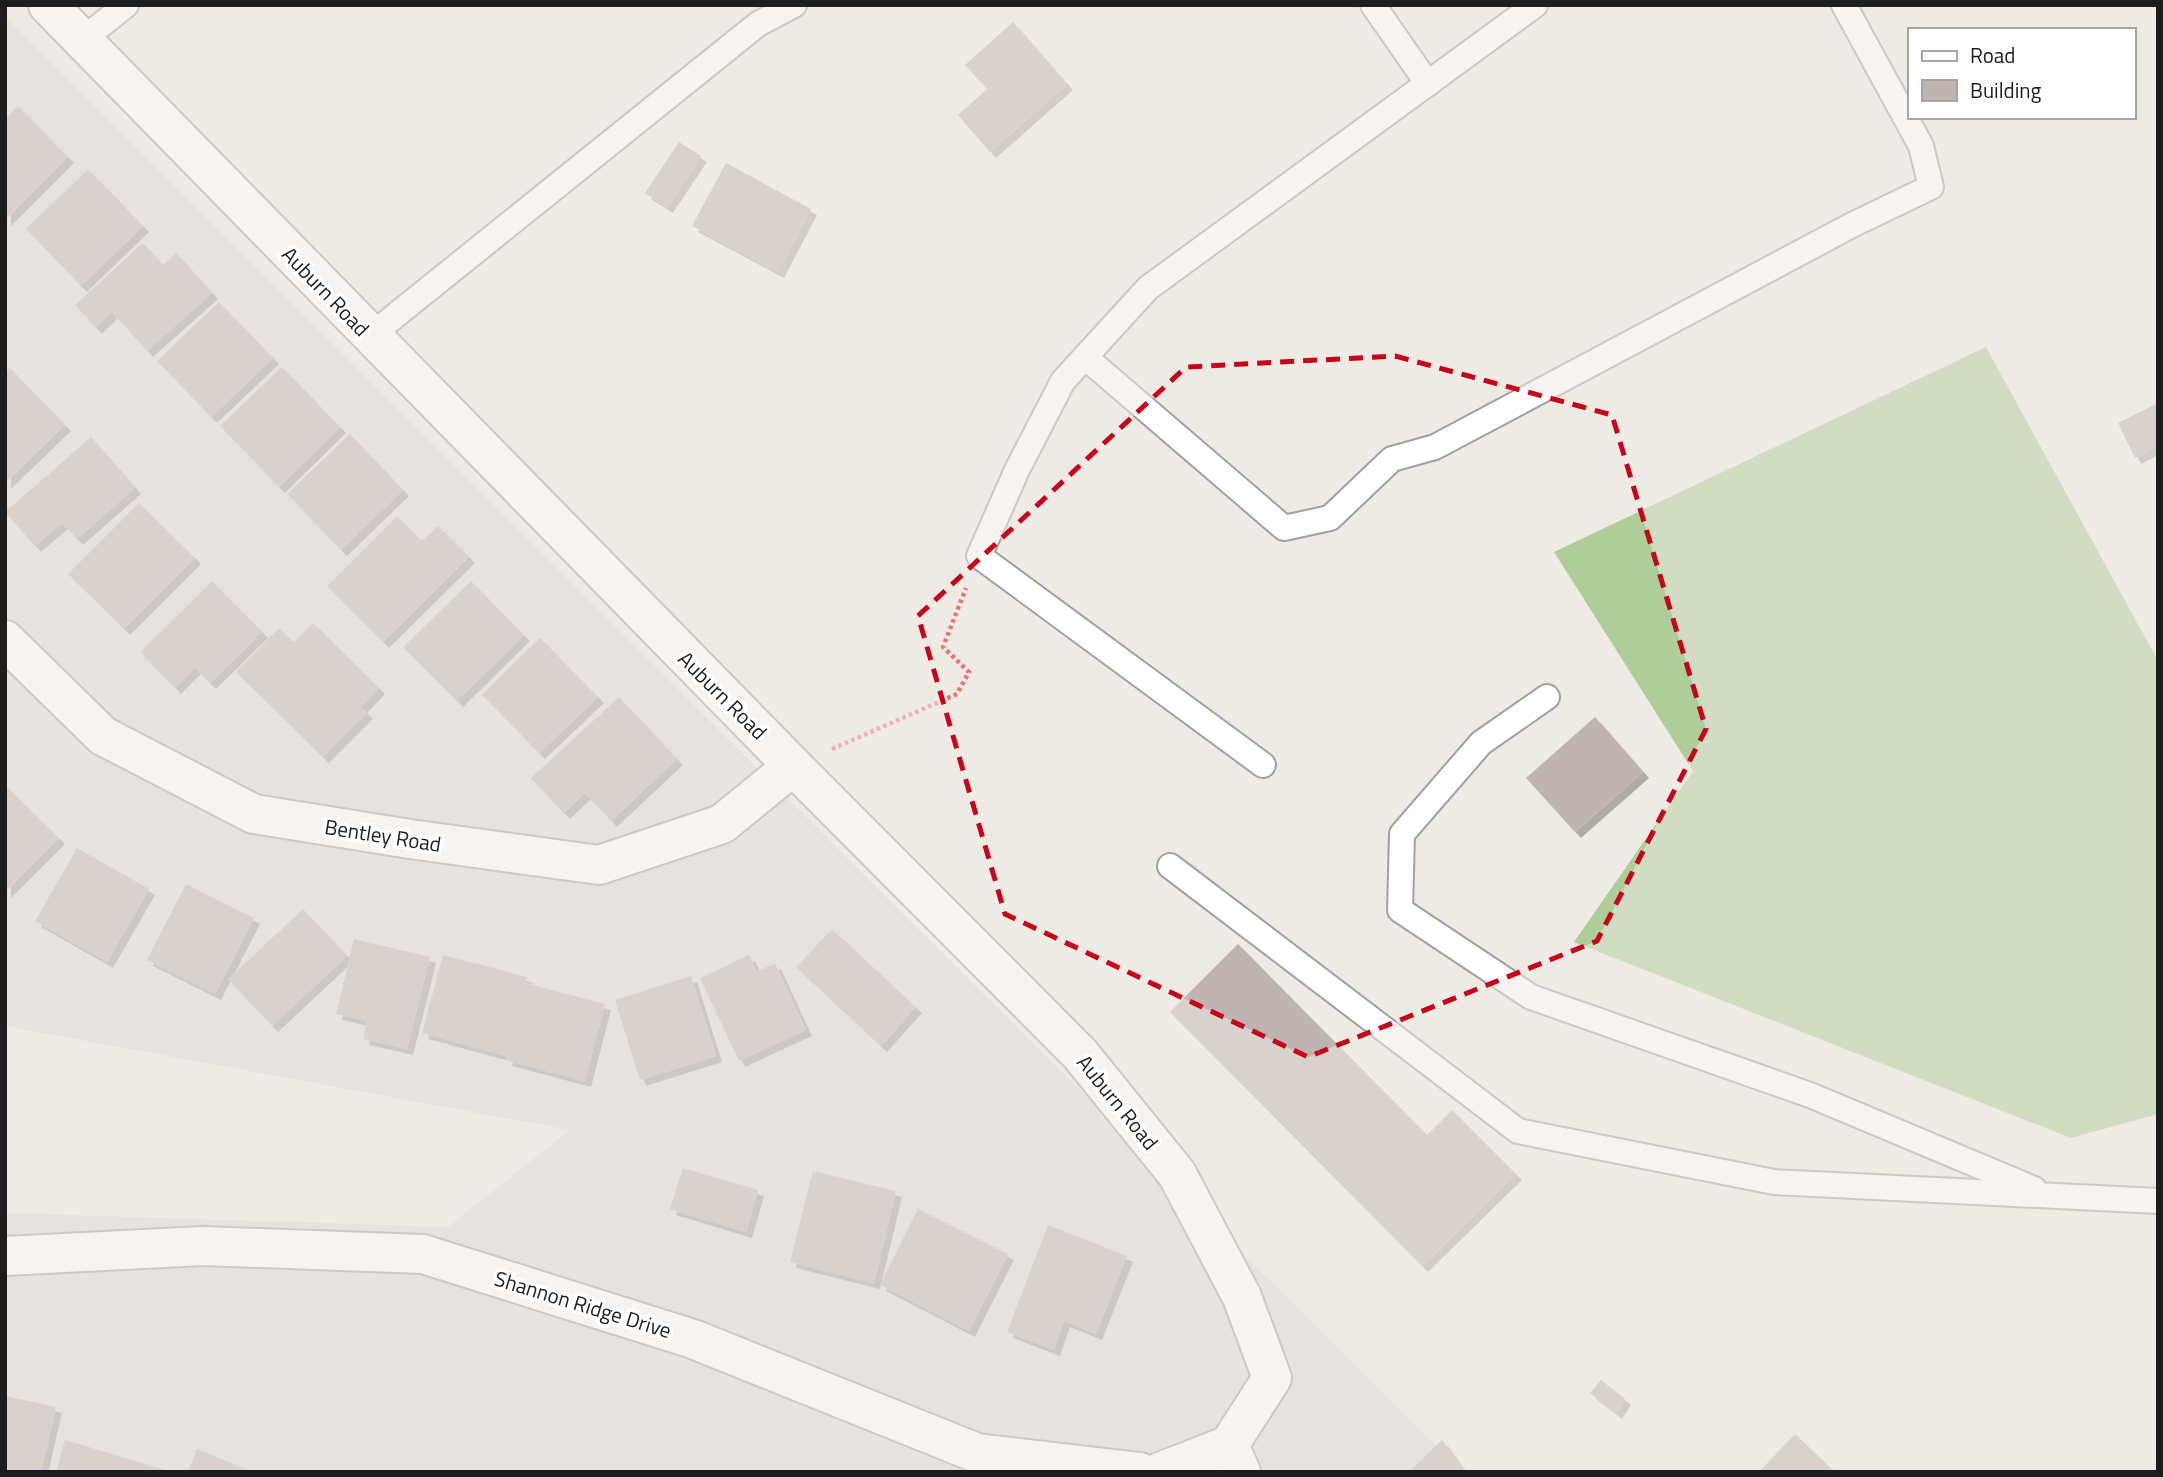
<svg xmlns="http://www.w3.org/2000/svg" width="2163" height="1477" viewBox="0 0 2163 1477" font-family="'Titillium Web',sans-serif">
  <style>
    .residential { fill: #dbdadb }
    .forest { fill: #aecd99 }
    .building { fill: #bfb5b0; filter: url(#shadow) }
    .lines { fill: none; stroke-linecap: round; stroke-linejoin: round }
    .service-casing { stroke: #a1a1a1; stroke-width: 28 }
    .minor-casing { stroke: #a1a1a1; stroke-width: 42 }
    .tertiary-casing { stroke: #a1a1a1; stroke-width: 42 }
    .path { stroke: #f66d6e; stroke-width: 4.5; stroke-dasharray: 3.5 3.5; stroke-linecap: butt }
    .service { stroke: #fff; stroke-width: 24 }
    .minor { stroke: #fff; stroke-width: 38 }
    .tertiary { stroke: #fff; stroke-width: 38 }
    .marked { fill: none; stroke: #c6051a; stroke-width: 5; stroke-dasharray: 14 9; stroke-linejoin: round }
    .labels { text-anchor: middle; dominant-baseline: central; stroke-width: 7; stroke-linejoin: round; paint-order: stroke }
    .street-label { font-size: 21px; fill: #1d1d1d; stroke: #fff }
  </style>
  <defs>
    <filter id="shadow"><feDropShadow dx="6" dy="6" stdDeviation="0" flood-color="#0004"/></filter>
  </defs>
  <rect width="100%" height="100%" fill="#eeeae4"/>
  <path class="residential" d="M5 17 1462 1472H5V1213L448 1227 570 1130 5 1026Z"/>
  <path class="forest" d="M1986 347 2158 661V1114L2071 1138 1574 942 1693 771 1554 552Z"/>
  <g class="building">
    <path d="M1013 22 1067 84 990 152 958 115 987 89 965 65Z"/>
    <path d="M18 106 68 157 5 220V119Z"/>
    <path d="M679 142 701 156 667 207 645 193Z"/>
    <path d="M726 163 811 209 778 272 692 226Z"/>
    <path d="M88 169 143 226 81 286 26 229Z"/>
    <path d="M143 243 163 265 176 253 212 293 147 351 112 312 96 328 75 305Z"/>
    <path d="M219 302 273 358 211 417 157 361Z"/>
    <path d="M282 367 340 427 279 487 220 426Z"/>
    <path d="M10 368 65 425 5 483V372Z"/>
    <path d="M2158 403V446L2135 458 2118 423Z"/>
    <path d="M350 434 403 490 341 550 287 494Z"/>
    <path d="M91 437 135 488 77 539 62 523 35 546 5 512Z"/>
    <path d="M139 503 195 558 124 629 68 574Z"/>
    <path d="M397 516 422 541 438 526 469 557 383 642 327 586Z"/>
    <path d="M212 581 262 632 210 683 195 668 175 688 140 652Z"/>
    <path d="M471 581 524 635 457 701 403 647Z"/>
    <path d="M313 623 379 688 361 707 367 713 323 757 236 672 279 628 294 642Z"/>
    <path d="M540 638 598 697 539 753 482 695Z"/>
    <path d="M619 697 677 759 611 821 585 793 564 813 531 778Z"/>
    <path d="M1595 717 1643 772 1575 832 1526 778Z"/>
    <path d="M5 785 59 838 5 892Z"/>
    <path d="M77 848 149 889 107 962 35 921Z"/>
    <path d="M186 884 254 918 215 994 147 960Z"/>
    <path d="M303 909 347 956 272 1026 228 979Z"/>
    <path d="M832 929 916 1007 881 1046 796 967Z"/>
    <path d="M354 939 430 957 407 1049 363 1039 367 1021 336 1014Z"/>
    <path d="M1238 944 1427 1135 1452 1110 1516 1174 1422 1266 1170 1012Z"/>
    <path d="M443 955 527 977 525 983 605 1004 585 1081 506 1060 507 1056 422 1033Z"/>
    <path d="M749 955 757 972 775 963 806 1030 739 1061 700 978Z"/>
    <path d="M691 976 716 1056 640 1080 615 1000Z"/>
    <path d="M683 1168 758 1190 746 1232 670 1209Z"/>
    <path d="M813 1171 896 1191 874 1283 790 1262Z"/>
    <path d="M918 1209 1008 1254 969 1331 880 1285Z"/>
    <path d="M1048 1225 1127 1256 1096 1334 1064 1321 1054 1350 1007 1332Z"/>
    <path d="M1601 1380 1625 1399 1616 1413 1590 1393Z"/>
    <path d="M5 1396 56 1407 41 1472H5Z"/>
    <path d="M1795 1434 1835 1472H1759Z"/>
    <path d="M65 1440 169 1471V1472H56Z"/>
    <path d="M1442 1440 1465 1472H1409Z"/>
    <path d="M197 1449 253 1472H188Z"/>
  </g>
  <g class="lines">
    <defs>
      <g id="service">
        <path d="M1373 5 1428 84"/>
        <path d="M82 40 126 5"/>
        <path d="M370 336 758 24 794 5"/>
        <path d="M1085 357 1284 528 1330 518 1392 459 1435 447 1852 225 1931 187 1921 146 1844 5"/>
        <path d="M1547 697 1481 743 1402 834 1400 910 1531 997 1810 1095 2034 1189"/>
        <path d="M1263 765 979 556 1017 470 1063 381 1148 288 1535 5"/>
        <path d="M1170 866 1518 1131 1774 1182 2158 1201"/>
      </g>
      <g id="minor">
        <path d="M5 640 103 736 254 814 410 839 599 865 722 824 793 766"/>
        <path d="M1229 1445 1241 1472"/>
      </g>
      <g id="tertiary">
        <path d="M48 5 793 766 1080 1054 1177 1174 1242 1297 1272 1378 1229 1445 1160 1472"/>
        <path d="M5 1256 203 1246 423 1254 693 1339 977 1453 1140 1472"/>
      </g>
    </defs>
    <use href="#service" class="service-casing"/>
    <use href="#minor" class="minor-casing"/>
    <use href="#tertiary" class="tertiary-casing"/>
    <path class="path" d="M832 749 957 694 969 672 943 647 966 588"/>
    <use href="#service" class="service"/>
    <use href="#minor" class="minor"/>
    <use href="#tertiary" class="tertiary"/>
  </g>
  <path d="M0 0H2163V1477H0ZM1395 356 1612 415 1706 729 1597 941 1308 1057 1005 914 918 616 1186 367Z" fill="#eeeae4" fill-opacity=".55" fill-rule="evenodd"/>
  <path class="marked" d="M1395 356 1612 415 1706 729 1597 941 1308 1057 1005 914 918 616 1186 367Z"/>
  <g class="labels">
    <g class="street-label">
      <text transform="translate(326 291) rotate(46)">Auburn Road</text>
      <text transform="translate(723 695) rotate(45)">Auburn Road</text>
      <text transform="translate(383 835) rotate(9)">Bentley Road</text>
      <text transform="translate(1118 1102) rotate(51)">Auburn Road</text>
      <text transform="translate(583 1304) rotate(17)">Shannon Ridge Drive</text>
    </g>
  </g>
  <rect width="2163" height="1477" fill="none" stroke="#1d1d1d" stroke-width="14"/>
  <rect x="1908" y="28" width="228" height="91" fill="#ffffff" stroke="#a5a5a5" stroke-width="2"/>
  <rect x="1922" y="51" width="35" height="10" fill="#ffffff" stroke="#a5a5a5" stroke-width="2"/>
  <text x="1970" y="63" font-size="21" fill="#1d1d1d">Road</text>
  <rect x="1922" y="80" width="35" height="21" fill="#bfb5b0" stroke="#a5a5a5" stroke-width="2"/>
  <text x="1970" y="98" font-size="21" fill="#1d1d1d">Building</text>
</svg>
